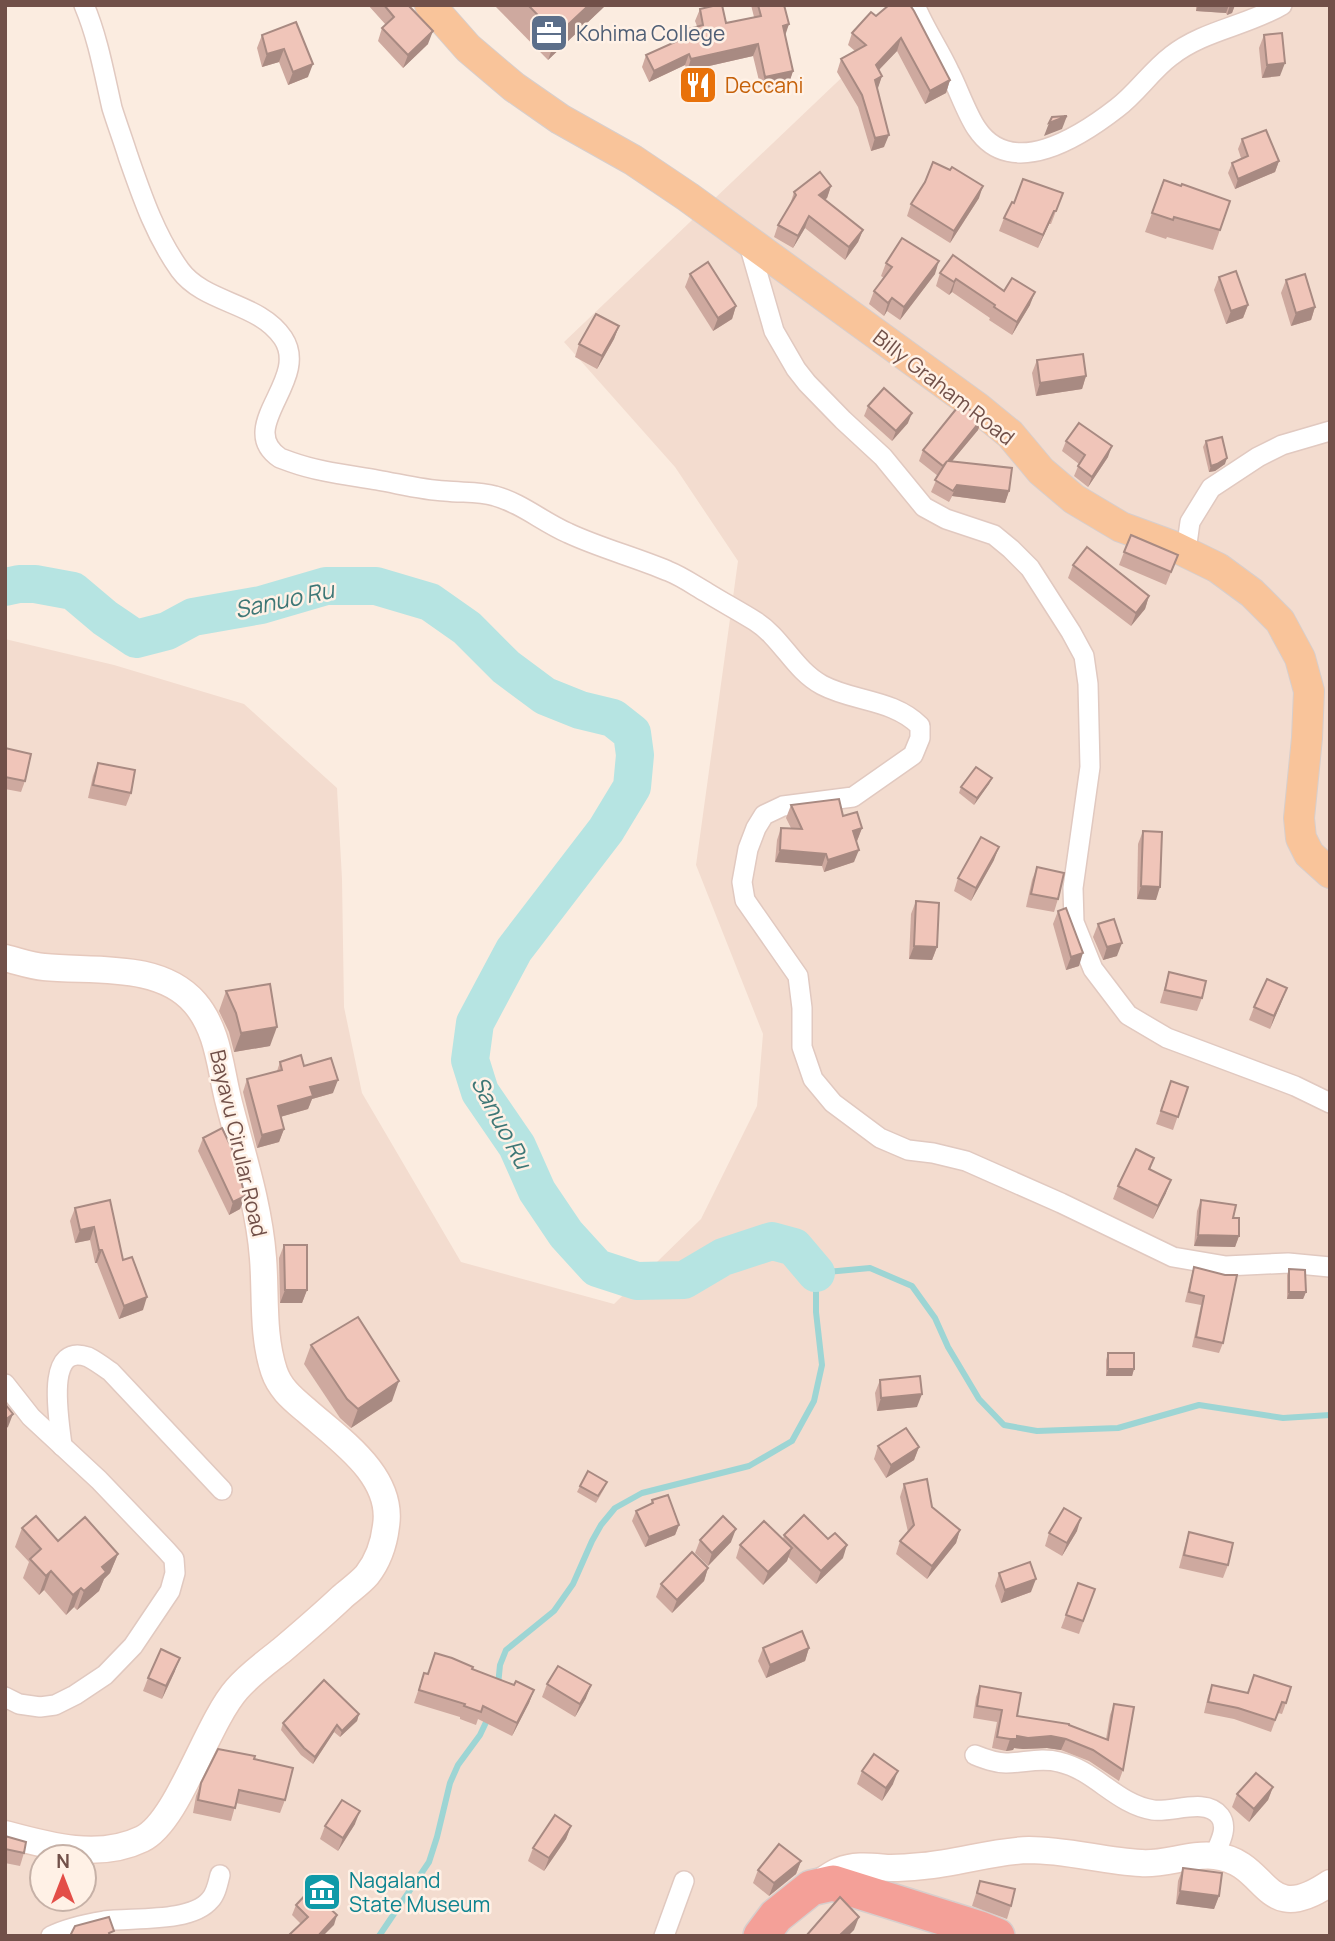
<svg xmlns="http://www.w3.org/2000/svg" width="1335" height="1941" viewBox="0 0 1335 1941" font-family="Manrope,sans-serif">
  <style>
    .residential { fill: #f3dccf; fill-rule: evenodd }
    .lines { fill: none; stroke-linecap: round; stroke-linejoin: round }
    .stream { stroke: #9dd5d4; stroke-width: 6 }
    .river { stroke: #b6e4e2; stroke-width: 38 }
    .street-casing { stroke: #e1c9c0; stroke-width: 22 }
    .secondary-casing { stroke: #e6c9bd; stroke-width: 29 }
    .primary-casing { stroke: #d7cecc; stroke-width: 32 }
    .highway-casing { stroke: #d7cecc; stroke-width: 38 }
    .street { stroke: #fff; stroke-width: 19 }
    .secondary { stroke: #fff; stroke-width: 26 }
    .primary { stroke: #f9c49a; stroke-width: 30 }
    .highway { stroke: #f4a098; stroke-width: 35 }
    .wall { fill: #cea99f }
    .shaded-wall { fill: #a88a82 }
    .building { fill: #f0c5b9; stroke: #a88a82; stroke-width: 2 }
    .labels { text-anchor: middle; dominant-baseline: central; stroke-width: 5; stroke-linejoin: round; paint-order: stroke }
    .service-label { font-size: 21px; fill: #4e5e75; stroke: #fff1e6; text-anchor: start }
    .food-label { font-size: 21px; fill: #c56008; stroke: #fff1e6; text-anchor: start }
    .street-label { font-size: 21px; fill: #715049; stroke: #fff1e6 }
    .culture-label { font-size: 21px; fill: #0d838f; stroke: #fff1e6; text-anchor: start }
    .water-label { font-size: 23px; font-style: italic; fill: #3d7776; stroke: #fff1e6 }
  </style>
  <rect width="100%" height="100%" fill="#fbece0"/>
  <path class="residential" d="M918 5H1330V1936H5V639L114 665 244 704 337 788 342 879 344 1007 362 1093 461 1262 614 1304 701 1219 757 1106 763 1034 696 865 738 561 675 467 564 342ZM42 1857H84V1899H42Z"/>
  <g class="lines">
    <g class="stream">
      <path d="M498 1685 500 1665 506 1650 554 1611 573 1584 592 1541 601 1525 615 1508 642 1493 749 1466 792 1441 814 1401 822 1365 816 1312V1273L870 1268 912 1286 935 1318 948 1347 979 1399 1004 1425 1037 1431 1118 1428 1199 1405 1283 1418 1330 1415"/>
      <path d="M379 1936 429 1862 437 1837 450 1783 458 1765 480 1735 488 1718"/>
    </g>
    <path class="river" d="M5 587 19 584H35L73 591 105 618 136 639 167 631 193 617 261 605 326 586H376L430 602 467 628 506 667 545 696 580 710 613 718 632 733 635 755 632 787 606 830 514 950 475 1023 470 1060 480 1092 517 1146 537 1191 566 1234 597 1268 637 1281 684 1280 723 1257 772 1241 794 1247 816 1273"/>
    <defs>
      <g id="street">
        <path d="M84 5C98 38 104 73 112 108 117 124 123 140 128 156 142 196 155 235 180 270 205 304 259 302 283 338 311 380 234 427 280 458 280 458 291 462 291 462 319 472 348 475 377 480 400 484 423 490 445 491 462 493 479 491 495 496 521 503 543 522 568 533 600 548 635 557 668 571 681 576 694 585 706 592 722 602 739 611 755 621 782 638 794 670 822 685 854 702 893 699 920 726V738L913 755 853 797 783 806 764 815 756 828 748 849 742 882 745 900 798 976 802 1008V1047L813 1079 833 1103 880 1138 908 1150 933 1153 966 1161 1061 1203 1173 1257 1226 1266 1288 1263 1330 1267"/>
        <path d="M915 5C924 28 939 49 949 71 958 88 967 115 977 129 1012 181 1081 136 1117 108 1137 93 1151 71 1171 56 1204 30 1247 26 1282 5"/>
        <path d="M748 241 774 331 796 369 807 383 843 420 883 457 924 507 946 519 994 535 1011 549 1030 568 1071 632 1084 656 1088 684 1090 767 1073 888 1074 922 1093 969 1128 1015 1167 1038 1295 1086 1330 1103"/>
        <path d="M1186 551 1190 522 1211 488 1258 457 1282 445 1330 431"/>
        <path d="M5 1384 31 1417 99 1480 166 1550 174 1559 175 1573 170 1591 133 1646 105 1675 75 1695 55 1705 40 1707 19 1704 5 1697"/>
        <path d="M62 1446C60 1424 43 1341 88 1357 96 1361 104 1367 111 1372L222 1490"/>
        <path d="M975 1755C985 1759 995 1763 1006 1763 1024 1763 1041 1757 1059 1762 1095 1770 1116 1804 1153 1810 1172 1813 1206 1797 1220 1816 1229 1828 1219 1844 1214 1856"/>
        <path d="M51 1936C67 1928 86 1924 104 1921 132 1917 191 1923 210 1900 216 1894 218 1883 220 1875"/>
        <path d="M664 1936 684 1881"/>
      </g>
      <g id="secondary">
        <path d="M5 958C18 961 31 966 44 967 92 972 160 962 195 1003 219 1031 220 1069 229 1103 242 1154 259 1205 263 1258 266 1295 262 1335 274 1371 280 1389 293 1399 307 1411 340 1440 394 1476 386 1526 384 1543 378 1561 367 1575 360 1583 350 1590 342 1597 323 1615 302 1633 282 1650 267 1662 250 1674 237 1689 206 1724 178 1822 142 1839 99 1860 49 1846 5 1834"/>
        <path d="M816 1885C823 1881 831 1874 839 1871 856 1864 873 1867 891 1868 902 1868 913 1867 923 1866 959 1863 993 1851 1029 1850 1067 1850 1103 1861 1141 1863 1165 1865 1190 1853 1215 1856 1270 1862 1262 1929 1330 1883"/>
      </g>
      <path id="primary" d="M430 5 468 48 514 87 560 119 633 160 688 197 978 408 1010 434 1041 471 1074 499 1121 527 1173 546 1218 568 1252 593 1280 621 1300 658 1309 691 1307 738 1299 818 1301 838 1309 854 1330 873"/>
      <path id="highway" d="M761 1936 776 1916 811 1888 833 1883 980 1929 997 1936"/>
    </defs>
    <use href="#street" class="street-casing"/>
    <use href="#secondary" class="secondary-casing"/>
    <use href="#primary" class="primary-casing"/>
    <use href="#highway" class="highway-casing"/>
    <use href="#street" class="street"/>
    <use href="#secondary" class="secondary"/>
    <use href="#primary" class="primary"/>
    <use href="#highway" class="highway"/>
  </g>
  <g class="wall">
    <path d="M368 5H408L428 44 403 68 378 41 382 28 386 25Z"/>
    <path d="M494 5H606L548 60Z"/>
    <path d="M751 5H784L785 36 793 71 789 83 761 89 753 56 687 71 685 65 649 82 642 67 646 55 679 40 682 31 697 26 695 21 700 9 726 23 754 17Z"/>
    <path d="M1196 5H1235L1232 13 1227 15 1226 13 1196 11Z"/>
    <path d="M871 12 950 80 946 93 925 104 897 51 879 70 882 76 877 89 884 147 871 151 858 107 837 72 841 59 855 51 848 45 852 33Z"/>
    <path d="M296 22 308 77 288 85 279 62 262 67 257 48 262 35Z"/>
    <path d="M1264 35 1280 76 1262 78 1259 48Z"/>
    <path d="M1242 139 1279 161 1275 172 1235 189 1228 173 1232 163 1241 158 1238 149Z"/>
    <path d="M1164 180 1230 201 1213 250 1167 237 1166 239 1145 232Z"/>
    <path d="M925 182 979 198 950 243 907 216 911 204Z"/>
    <path d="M831 186 827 198 824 200 863 230 858 242 845 260 805 228 793 248 774 237 778 225 790 205 794 192Z"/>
    <path d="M1063 193 1051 224H1049L1038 248 999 231 1004 218 1014 203Z"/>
    <path d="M886 263 935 274 900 320 887 311 884 316 869 304 874 291 884 278 881 276Z"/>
    <path d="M940 273 1004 291 1030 305 1012 335 989 320 990 318 952 292 949 295 936 286Z"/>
    <path d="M690 274 736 306 732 319 713 331 685 287Z"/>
    <path d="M1219 277 1248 305 1243 318 1226 324 1214 290Z"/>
    <path d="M1286 280 1315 307 1311 320 1291 326 1281 293Z"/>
    <path d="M619 326 614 339 597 369 575 357 579 344Z"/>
    <path d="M1037 360 1086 376 1082 389 1036 396 1032 373Z"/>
    <path d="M868 406 908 423 892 441 864 416Z"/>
    <path d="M982 419 978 430 952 461 1009 491 1005 503 952 496 949 502 931 492 938 476 919 461 923 450Z"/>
    <path d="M1066 441 1108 457 1088 487 1074 476 1079 464 1062 451Z"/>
    <path d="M1206 441 1225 464 1215 471 1209 472 1203 447Z"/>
    <path d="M1124 552 1178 555 1166 585 1119 565Z"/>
    <path d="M1073 565 1149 596 1145 609 1131 626 1068 578Z"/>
    <path d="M5 748 25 781 21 792 5 789Z"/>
    <path d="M98 763 131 793 126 806 88 798 93 776Z"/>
    <path d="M992 778 989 784 974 805 959 793 961 787Z"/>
    <path d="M791 805 843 816 862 828 857 841H856L854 862 824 872 822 866 775 862 777 840 781 828H791L786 818Z"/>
    <path d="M1143 831 1156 900 1137 899 1138 844Z"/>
    <path d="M994 860 971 901 954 891 958 878Z"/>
    <path d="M1037 867 1058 899 1054 912 1026 907 1032 880Z"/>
    <path d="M916 901 937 947 932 960 909 959 911 914Z"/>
    <path d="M1058 911 1079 966 1066 970 1053 924Z"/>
    <path d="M1098 924 1117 956 1103 960 1093 937Z"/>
    <path d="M1169 972 1202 998 1197 1011 1160 1003Z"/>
    <path d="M1287 988 1270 1029 1249 1020 1254 1007Z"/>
    <path d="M226 991 270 1046 234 1052 229 1032 219 1011Z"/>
    <path d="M280 1062 304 1066 333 1093 312 1099 308 1109 280 1117 284 1129 279 1142 257 1148 243 1092 247 1079 277 1071Z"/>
    <path d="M1171 1081 1188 1087 1173 1130 1156 1124Z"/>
    <path d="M203 1138 245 1196 240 1209 229 1215 198 1151Z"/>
    <path d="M1154 1158 1150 1170 1166 1193 1153 1219 1113 1199 1118 1186Z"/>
    <path d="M110 1200 123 1260 143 1310 119 1319 97 1263H95L90 1240 75 1243 70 1221 75 1208Z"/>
    <path d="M1201 1200 1233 1218 1239 1236 1235 1247 1194 1246 1197 1211Z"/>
    <path d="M284 1245 307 1290 302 1303H280L279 1258Z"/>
    <path d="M1194 1267 1223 1343 1219 1353 1192 1347 1201 1305 1185 1302 1191 1277Z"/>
    <path d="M1289 1269 1306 1292 1303 1299H1287V1275Z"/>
    <path d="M311 1345 392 1401 351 1428 340 1418 304 1364Z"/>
    <path d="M1108 1353 1134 1369 1132 1376H1106V1360Z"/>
    <path d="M880 1380 917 1407 877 1411 875 1393Z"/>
    <path d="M878 1446 919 1447 914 1460 886 1478 874 1459Z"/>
    <path d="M607 1482 604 1489 596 1503 577 1492 580 1486Z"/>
    <path d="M904 1484 960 1530 956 1543 927 1579 896 1554 900 1541 908 1532 900 1497Z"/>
    <path d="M652 1500 679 1525 675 1535 645 1547 632 1521 636 1511 651 1504Z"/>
    <path d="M22 1528 58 1541 118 1554 110 1573 104 1579 99 1591 77 1610 74 1607 66 1615 44 1590 39 1595 23 1578 29 1562 15 1547Z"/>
    <path d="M1077 1531 1062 1556 1045 1546 1049 1533Z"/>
    <path d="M1189 1532 1228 1565 1223 1578 1179 1568 1185 1545Z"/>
    <path d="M784 1535 843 1558 816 1584 788 1557 787 1561 763 1585 736 1558 740 1545 783 1539Z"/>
    <path d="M700 1540 731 1542 708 1566 695 1553Z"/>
    <path d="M708 1568 704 1581 672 1613 656 1597 661 1584Z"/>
    <path d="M999 1573 1031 1592 1001 1603 995 1586Z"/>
    <path d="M1078 1583 1095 1589 1079 1634 1061 1628Z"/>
    <path d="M763 1648H809L805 1661 766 1678 758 1661Z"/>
    <path d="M435 1653 472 1669 514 1685 534 1690 529 1703 512 1736 478 1719 476 1725 460 1719V1717L414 1703 424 1673 428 1674Z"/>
    <path d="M175 1671 162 1699 143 1691 148 1678Z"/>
    <path d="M1254 1675 1286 1703 1282 1714 1278 1713 1271 1732 1234 1719 1204 1713 1208 1696 1212 1685 1247 1693Z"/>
    <path d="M547 1684 586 1698 575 1717 542 1697Z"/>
    <path d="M980 1686 1017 1716 1069 1725 1106 1739 1110 1715 1114 1704 1123 1770 1119 1781 1089 1761 1061 1750 1047 1748 1023 1749 1014 1748 1013 1750 1006 1751 992 1748 997 1722 973 1718 976 1697Z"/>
    <path d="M359 1714 357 1721 340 1737 334 1732 313 1764 301 1755 281 1730 283 1723Z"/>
    <path d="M254 1759 285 1800 280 1813 236 1803 231 1821 193 1813 196 1796 201 1783Z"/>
    <path d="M862 1771 893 1784 882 1801 857 1784Z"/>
    <path d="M1273 1787 1268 1800 1249 1822 1232 1807 1237 1794Z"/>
    <path d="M355 1824 338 1851 320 1839 325 1826Z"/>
    <path d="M571 1826 566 1839 544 1871 528 1861 533 1848Z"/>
    <path d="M5 1836 24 1853 20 1866 5 1863Z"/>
    <path d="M801 1861 796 1874 769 1896 753 1883 758 1870Z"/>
    <path d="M1183 1868 1219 1896 1214 1909 1176 1904 1178 1881Z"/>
    <path d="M980 1881 1011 1906 1007 1919 972 1906Z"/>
    <path d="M296 1905 334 1925 301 1924 292 1915Z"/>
  </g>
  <g class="shaded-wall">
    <path d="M589 5H606L548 60 557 35Z"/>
    <path d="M1198 5H1229L1226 13 1196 11Z"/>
    <path d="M1230 5H1235L1232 13 1227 15Z"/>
    <path d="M789 24 785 36 783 26Z"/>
    <path d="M433 31 428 44 403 68 408 55Z"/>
    <path d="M901 38 897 51 871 78 876 65Z"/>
    <path d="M758 44 753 56 687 71 691 59Z"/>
    <path d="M284 49 279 62 262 67 267 54Z"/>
    <path d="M689 54 685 65 649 82 654 71Z"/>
    <path d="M1285 63 1280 76 1262 78 1267 65Z"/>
    <path d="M313 64 308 77 288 85 293 72Z"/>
    <path d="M793 71 789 83 761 89 765 77Z"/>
    <path d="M882 76 878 88 871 92 875 80Z"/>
    <path d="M950 80 946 93 925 104 930 91Z"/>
    <path d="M1067 116 1062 129 1044 136 1049 123Z"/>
    <path d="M889 135 884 147 871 151 875 138Z"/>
    <path d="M1279 161 1275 172 1235 189 1238 179Z"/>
    <path d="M831 186 827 198 815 207 819 195Z"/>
    <path d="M983 186 979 198 950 243 954 231Z"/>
    <path d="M1054 211 1049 224 1038 248 1043 235Z"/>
    <path d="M809 216 805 228 793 248 798 236Z"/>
    <path d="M863 230 858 242 845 260 849 247Z"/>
    <path d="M939 261 935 274 900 320 904 307Z"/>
    <path d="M956 279 952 292 949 295 954 282Z"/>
    <path d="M1035 292 1030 305 1012 335 1017 322Z"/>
    <path d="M892 298 887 311 884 316 888 303Z"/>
    <path d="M1248 305 1243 318 1226 324 1231 311Z"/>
    <path d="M736 306 732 319 713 331 718 318Z"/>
    <path d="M1315 307 1311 320 1291 326 1296 313Z"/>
    <path d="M619 326 614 339 597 369 602 356Z"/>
    <path d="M1086 376 1082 389 1036 396 1040 383Z"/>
    <path d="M912 413 908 423 892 441 896 431Z"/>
    <path d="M982 419 978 430 943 472 948 461Z"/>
    <path d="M1112 446 1108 457 1088 487 1092 477Z"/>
    <path d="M1227 458 1225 464 1215 471 1209 472 1211 466Z"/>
    <path d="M957 485 1009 491 1005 503 952 496 949 502Z"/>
    <path d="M1149 596 1145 609 1131 626 1136 613Z"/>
    <path d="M992 778 989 784 974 805 977 798Z"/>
    <path d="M862 828 857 841 848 843 853 831Z"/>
    <path d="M999 847 994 860 971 901 976 888Z"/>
    <path d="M780 850 826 854 822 866 775 862Z"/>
    <path d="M859 850 854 862 824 872 828 860Z"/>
    <path d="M1141 886 1160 887 1156 900 1137 899Z"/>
    <path d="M1122 943 1117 956 1103 960 1107 947Z"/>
    <path d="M914 946 937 947 932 960 909 959Z"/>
    <path d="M1083 953 1079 966 1066 970 1071 957Z"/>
    <path d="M1287 988 1282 1001 1270 1029 1274 1016Z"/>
    <path d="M277 1027 270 1046 234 1052 241 1033Z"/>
    <path d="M338 1080 333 1093 312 1099 308 1109 273 1119 278 1106 310 1087Z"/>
    <path d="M284 1129 279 1142 257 1148 262 1135Z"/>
    <path d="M1171 1180 1166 1193 1153 1219 1158 1206Z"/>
    <path d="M245 1196 240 1209 229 1215 233 1202Z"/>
    <path d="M94 1227 90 1240 75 1243 80 1230Z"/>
    <path d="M1198 1235 1239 1236 1235 1247 1194 1246Z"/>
    <path d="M99 1250H102L97 1263H95Z"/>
    <path d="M285 1290H307L302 1303H280Z"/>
    <path d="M1289 1292H1306L1303 1299H1287Z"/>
    <path d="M147 1297 143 1310 119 1319 124 1306Z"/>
    <path d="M1108 1369H1134L1132 1376H1106Z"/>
    <path d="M399 1381 392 1401 351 1428 358 1409Z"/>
    <path d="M922 1394 917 1407 877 1411 881 1398Z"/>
    <path d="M13 1414 8 1427 5 1429V1420Z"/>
    <path d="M919 1447 914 1460 886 1478 891 1465Z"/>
    <path d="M1081 1518 1077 1531 1062 1556 1067 1543Z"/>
    <path d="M679 1525 675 1535 645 1547 649 1537Z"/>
    <path d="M736 1529 731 1542 708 1566 712 1553Z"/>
    <path d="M960 1530 956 1543 927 1579 932 1566Z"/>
    <path d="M847 1545 843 1558 816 1584 821 1571Z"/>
    <path d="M792 1548 787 1561 763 1585 768 1572Z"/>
    <path d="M118 1554 110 1573 104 1579 99 1591 77 1610 84 1591 102 1567Z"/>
    <path d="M708 1568 704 1581 672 1613 677 1600Z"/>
    <path d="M51 1571 44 1590 39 1595 46 1576Z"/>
    <path d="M1036 1579 1031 1592 1001 1603 1005 1590Z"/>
    <path d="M81 1588 74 1607 66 1615 73 1595Z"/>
    <path d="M809 1648 805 1661 766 1678 770 1665Z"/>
    <path d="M180 1658 175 1671 162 1699 166 1686Z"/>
    <path d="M591 1685 586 1698 575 1717 580 1704Z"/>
    <path d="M534 1690 529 1703 512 1736 517 1723Z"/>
    <path d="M359 1714 357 1721 340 1737 342 1731Z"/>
    <path d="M337 1725 334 1732 313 1764 315 1757Z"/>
    <path d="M1017 1736H1051L1066 1739 1061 1750 1047 1748 1023 1749 1014 1748 1013 1750 1006 1751 1010 1739Z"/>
    <path d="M898 1771 893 1784 882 1801 886 1788Z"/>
    <path d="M1273 1787 1268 1800 1249 1822 1254 1809Z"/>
    <path d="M360 1811 355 1824 338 1851 343 1838Z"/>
    <path d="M571 1826 566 1839 544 1871 549 1858Z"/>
    <path d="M801 1861 796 1874 769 1896 774 1883Z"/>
    <path d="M1180 1891 1219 1896 1214 1909 1176 1904Z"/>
    <path d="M337 1915 334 1925 323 1936H318Z"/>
    <path d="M859 1917 854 1930 848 1936H839Z"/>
  </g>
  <g class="building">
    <path d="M384 5H408L433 31 408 55 382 28 394 17Z"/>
    <path d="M528 5H589L557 35Z"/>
    <path d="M717 5H722L726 23 761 16 758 5H784L789 24 783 26 793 71 765 77 758 44 691 59 689 54 654 71 646 55 684 38 682 31 703 25 700 9Z"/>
    <path d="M889 5H910L914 11 950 80 930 91 901 38 876 65 882 76 875 80 889 135 875 138 862 95 841 59 866 45 852 33 871 12 876 16Z"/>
    <path d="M296 22 313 64 293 72 284 49 267 54 262 35Z"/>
    <path d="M1282 33 1285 63 1267 65 1264 35Z"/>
    <path d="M1067 116 1049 123 1052 117Z"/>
    <path d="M1266 130 1279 161 1238 179 1232 163 1248 156 1242 139Z"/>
    <path d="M933 162 950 170 952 167 983 186 954 231 911 204 925 182Z"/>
    <path d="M820 172 831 186 819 195 863 230 849 247 809 216 798 236 778 225 796 195 794 192Z"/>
    <path d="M1023 179 1063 193 1056 211H1054L1043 235 1004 218 1012 202 1014 203Z"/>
    <path d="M1164 180 1181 186 1182 184 1230 201 1220 230 1174 217 1173 220 1152 213Z"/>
    <path d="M902 238 939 261 904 307 892 298 888 303 874 291 892 267 886 263Z"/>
    <path d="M953 255 1004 291 1012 278 1035 292 1017 322 994 307 995 305 956 279 954 282 940 273Z"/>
    <path d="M708 262 736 306 718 318 690 274Z"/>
    <path d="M1236 271 1248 305 1231 311 1219 277Z"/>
    <path d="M1305 274 1315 307 1296 313 1286 280Z"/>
    <path d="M596 314 619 326 602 356 579 344Z"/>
    <path d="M1083 354 1086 376 1040 383 1037 360Z"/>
    <path d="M884 388 912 413 896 431 868 406Z"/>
    <path d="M961 403 982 419 948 461 1012 468 1009 491 957 485 953 491 935 480 947 461 943 466 923 450Z"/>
    <path d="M1079 423 1112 446 1092 477 1078 466 1085 455 1066 441Z"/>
    <path d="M1222 437 1227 458 1217 464 1211 466 1206 441Z"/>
    <path d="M1131 535 1178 555 1171 572 1124 552Z"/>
    <path d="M1087 547 1149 596 1136 613 1073 565Z"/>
    <path d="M5 748 31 754 25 781 5 777Z"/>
    <path d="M98 763 135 770 131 793 93 785Z"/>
    <path d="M976 767 992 778 977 798 961 787Z"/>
    <path d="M839 799 843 816 857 812 862 828 853 831 859 850 828 860 826 854 780 850 781 828 802 829 791 805Z"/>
    <path d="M1143 831 1162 832 1160 887 1141 886Z"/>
    <path d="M981 837 999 847 976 888 958 878Z"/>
    <path d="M1037 867 1064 873 1058 899 1031 894Z"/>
    <path d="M916 901 939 903 937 947 914 946Z"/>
    <path d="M1066 908 1083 953 1071 957 1058 911Z"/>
    <path d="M1114 919 1122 943 1107 947 1098 924Z"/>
    <path d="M1169 972 1206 981 1202 998 1165 990Z"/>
    <path d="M1267 979 1287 988 1274 1016 1254 1007Z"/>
    <path d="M270 984 277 1027 241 1033 236 1013 226 991Z"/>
    <path d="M301 1055 304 1066 331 1058 338 1080 310 1087 313 1096 278 1106 284 1129 262 1135 247 1079 282 1070 280 1062Z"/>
    <path d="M1171 1081 1188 1087 1178 1117 1161 1111Z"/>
    <path d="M222 1128 234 1153 245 1196 233 1202 203 1138Z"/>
    <path d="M1136 1149 1154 1158 1149 1169 1171 1180 1158 1206 1118 1186Z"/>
    <path d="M110 1200 123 1260 132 1257 147 1297 124 1306 102 1250H99L94 1227 80 1230 75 1208Z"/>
    <path d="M1201 1200 1236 1205 1233 1218H1239V1236L1198 1235Z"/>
    <path d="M284 1245H307V1290H285Z"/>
    <path d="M1194 1267 1225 1275H1237L1223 1343 1196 1337 1204 1296 1189 1292Z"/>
    <path d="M1289 1269 1305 1270 1306 1292H1289Z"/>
    <path d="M358 1317 399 1381 358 1409 347 1399 311 1345Z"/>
    <rect x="1108" y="1353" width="26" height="16"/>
    <path d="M920 1376 922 1394 881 1398 880 1380Z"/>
    <path d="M5 1404 13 1414 5 1420Z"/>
    <path d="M906 1428 919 1447 891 1465 878 1446Z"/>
    <path d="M588 1471 607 1482 598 1496 580 1486Z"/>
    <path d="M927 1479 932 1507 960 1530 932 1566 900 1541 914 1525 904 1484Z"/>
    <path d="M668 1495 679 1525 649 1537 636 1511 653 1503 652 1500Z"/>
    <path d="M1064 1508 1081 1518 1067 1543 1049 1533Z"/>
    <path d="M804 1515 828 1539 835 1533 847 1545 821 1571 784 1535Z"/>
    <path d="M36 1516 58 1541 85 1517 118 1554 102 1567 106 1572 84 1591 81 1588 73 1595 51 1571 46 1576 30 1559 41 1549 22 1528Z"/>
    <path d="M723 1516 736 1529 712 1553 700 1540Z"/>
    <path d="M764 1521 792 1548 768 1572 740 1545Z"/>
    <path d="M1189 1532 1233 1543 1228 1565 1184 1555Z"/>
    <path d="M692 1552 708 1568 677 1600 661 1584Z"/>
    <path d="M1030 1562 1036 1579 1005 1590 999 1573Z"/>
    <path d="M1078 1583 1095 1589 1083 1621 1066 1615Z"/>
    <path d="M802 1631 809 1648 770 1665 763 1648Z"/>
    <path d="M161 1649 180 1658 166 1686 148 1678Z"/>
    <path d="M435 1653 452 1658 473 1667 472 1669 514 1685 516 1681 534 1690 517 1723 483 1706 481 1712 464 1706 465 1704 419 1690 424 1673 428 1674Z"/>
    <path d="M558 1666 591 1685 580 1704 547 1684Z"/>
    <path d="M1254 1675 1291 1687 1286 1703 1282 1702 1275 1720 1238 1708 1208 1702 1212 1685 1248 1693Z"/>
    <path d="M324 1680 359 1714 342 1731 337 1725 315 1757 304 1748 283 1723Z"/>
    <path d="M980 1686 1021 1693 1017 1716 1069 1724V1725L1108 1740 1114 1704 1134 1707 1123 1770 1093 1750 1066 1739 1051 1736 1028 1738 1017 1736V1739H1010L997 1737 1002 1710 977 1706Z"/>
    <path d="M218 1749 255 1756 254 1759 293 1768 285 1800 239 1790 235 1808 198 1800 201 1783Z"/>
    <path d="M874 1754 898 1771 886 1788 862 1771Z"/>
    <path d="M1256 1773 1273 1787 1254 1809 1237 1794Z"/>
    <path d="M342 1800 360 1811 343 1838 325 1826Z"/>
    <path d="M555 1815 571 1826 549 1858 533 1848Z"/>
    <path d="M5 1836 26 1842 24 1853 5 1849Z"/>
    <path d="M779 1844 801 1861 774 1883 758 1870Z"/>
    <path d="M1183 1868 1222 1873 1219 1896 1180 1891Z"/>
    <path d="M980 1881 1015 1889 1011 1906 977 1893Z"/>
    <path d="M310 1890 337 1915 318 1936H288L308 1917 296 1905Z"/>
    <path d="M840 1897 859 1917 839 1936H806Z"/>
    <path d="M109 1917 114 1931 109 1933 110 1936H70L75 1926Z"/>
  </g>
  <defs>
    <symbol id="office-square" viewBox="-11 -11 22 22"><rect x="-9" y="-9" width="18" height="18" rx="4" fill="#5c6f8a" stroke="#fff1e6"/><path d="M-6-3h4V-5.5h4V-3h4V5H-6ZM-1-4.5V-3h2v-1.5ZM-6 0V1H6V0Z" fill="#fff"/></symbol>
    <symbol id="restaurant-square" viewBox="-11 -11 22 22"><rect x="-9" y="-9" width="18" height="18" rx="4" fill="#e8710a" stroke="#fff1e6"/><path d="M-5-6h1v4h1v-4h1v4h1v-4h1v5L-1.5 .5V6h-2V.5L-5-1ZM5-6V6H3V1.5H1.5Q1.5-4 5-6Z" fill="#fff"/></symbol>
    <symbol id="museum-square" viewBox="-11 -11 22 22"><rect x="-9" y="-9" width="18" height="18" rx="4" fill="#0f9aa8" stroke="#fff1e6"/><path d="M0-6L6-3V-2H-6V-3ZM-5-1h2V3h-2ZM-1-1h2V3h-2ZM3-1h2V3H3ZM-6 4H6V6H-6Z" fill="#fff"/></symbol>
  </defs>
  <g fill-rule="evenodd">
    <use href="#office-square" x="527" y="11" width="44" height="44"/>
    <use href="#restaurant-square" x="676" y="63" width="44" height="44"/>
    <use href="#museum-square" x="300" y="1870" width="44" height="44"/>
  </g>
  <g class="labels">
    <g class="service-label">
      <text x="576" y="33">Kohima College</text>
    </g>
    <g class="food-label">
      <text x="725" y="85">Deccani</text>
    </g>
    <g class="street-label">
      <text transform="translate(944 387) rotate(38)">Billy Graham Road</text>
      <text transform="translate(239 1143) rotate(77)">Bayavu Cirular Road</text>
    </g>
    <g class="culture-label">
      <text x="349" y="1880">Nagaland<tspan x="349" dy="24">State Museum</tspan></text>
    </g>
    <g class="water-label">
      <text transform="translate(284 599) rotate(-12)">Sanuo Ru</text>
      <text transform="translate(502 1122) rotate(62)">Sanuo Ru</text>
    </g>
  </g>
  <rect width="1335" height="1941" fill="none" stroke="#715049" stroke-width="14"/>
  <g transform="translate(63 1878)"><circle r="33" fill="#fff1e6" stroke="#c6b1a7" stroke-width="2"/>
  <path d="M0-5L12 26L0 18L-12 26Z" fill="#e34e48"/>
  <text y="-10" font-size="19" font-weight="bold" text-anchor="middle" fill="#715049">N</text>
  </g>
</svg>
